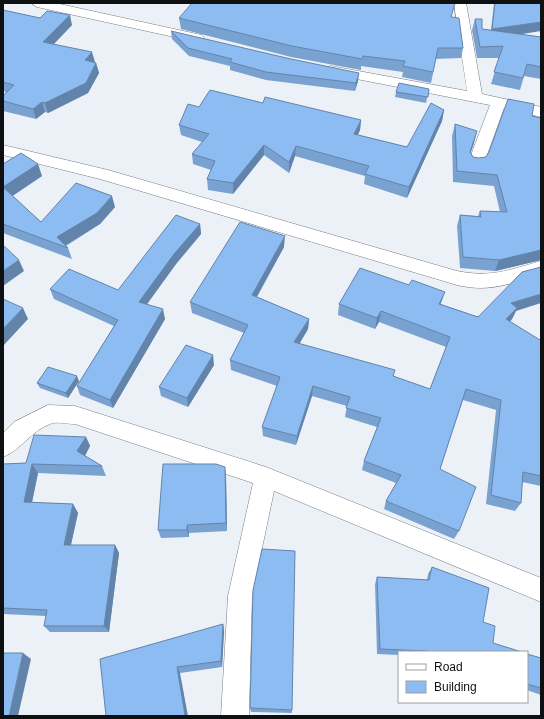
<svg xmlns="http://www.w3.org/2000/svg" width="544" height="719" viewBox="0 0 544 719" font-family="Arial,sans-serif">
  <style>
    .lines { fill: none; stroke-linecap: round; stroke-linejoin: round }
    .minor-casing { stroke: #777c82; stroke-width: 1 }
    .minor { fill: #fff; fill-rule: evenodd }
    .wall { fill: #79a2d1 }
    .shaded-wall { fill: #6384aa }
    .building { fill: #8dbcf3; stroke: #6384aa }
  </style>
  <rect width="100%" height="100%" fill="#ecf1f8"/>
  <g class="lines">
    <defs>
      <g id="minor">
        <path d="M31 3H55L197 34 202 35 204 38 202 41 197 42 37 7Z"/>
        <path d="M454 3H466L482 94 541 107V117L504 108 484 163 482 167 476 168 470 167 468 163 490 105 331 74 326 73 324 70 326 67 331 66 467 91Z"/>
        <path d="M3 145 108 170 457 271C491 278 509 270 541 261V275C509 283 491 293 457 285L100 179 3 155Z"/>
        <path d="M48 405 75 406 266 467 541 578V602L274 491 252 596 249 716H221L228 596 253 483 75 424C68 424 56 421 50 424 31 431 21 450 3 457V433L14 422Z"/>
      </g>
    </defs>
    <use href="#minor" class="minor-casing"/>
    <use href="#minor" class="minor"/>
  </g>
  <g class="wall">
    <path d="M494 3H541L520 34 541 37V79L524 76 520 90 491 84 499 58H477L472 30 475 19 482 29 491 30Z"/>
    <path d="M3 10 72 25 54 44 96 63 99 73 88 93 48 113 45 112 36 119 3 111V96L6 92 3 91Z"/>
    <path d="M452 17 463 48 461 58 436 59 431 83 402 77 403 72 361 66V70L291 57 181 29 179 18Z"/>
    <path d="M171 31 358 81 355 91 266 80 230 70V66L189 56 172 39Z"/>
    <path d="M429 89 426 103 395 97 396 92Z"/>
    <path d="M263 103 361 120 360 130 358 135 407 147 444 110 442 121 407 198 364 184 365 176 295 156 289 173 264 155 233 194 208 190 207 179 211 170 193 164 192 154 202 142 181 135 179 125 199 107Z"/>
    <path d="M532 116 541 118V260L495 271 460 268 457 226 460 215 478 216 480 211 500 212 494 186 453 182 452 136 455 124 474 143 470 153 473 157 479 158 486 157Z"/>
    <path d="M3 164 42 176 12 196 41 222 115 207 100 224 66 246 68 248 72 259 3 233Z"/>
    <path d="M200 224 201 234 176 264 147 304 165 319 113 408 80 395 77 386 114 326 54 299 50 289 118 290Z"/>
    <path d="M284 247 257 297 309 319 308 329 299 344 430 389 446 347 379 322 375 329 338 315 339 304H441L478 317 516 311 512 319 510 322 540 340 541 339V486L522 482 521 503 515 511 486 504 496 410 463 400 440 469 459 531 454 539 384 509 386 501 396 483 362 470 364 461 377 427 345 417 347 406 312 396 296 445 263 436 262 427 277 386 231 370 230 360 244 333 192 313 190 302Z"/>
    <path d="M214 365 188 407 161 396 159 387Z"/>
    <path d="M79 381 68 398 40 388 37 383Z"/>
    <path d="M86 437 90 446 85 456 102 466 106 476 38 473 32 503 73 504 78 513 71 545H115L119 553 109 632H50L44 626 46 616 3 614V464L26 463Z"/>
    <path d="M226 476 227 531 189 533V537L161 538 158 530Z"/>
    <path d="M432 567 483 622 493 643 522 652H399V655L377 654 375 584 377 577 427 580 428 574Z"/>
    <path d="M223 624 224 631 222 667 180 673 106 716Z"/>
    <path d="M527 654 541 658V695L527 690Z"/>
    <path d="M250 708 292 710V713L251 712Z"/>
  </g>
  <g class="shaded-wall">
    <path d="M70 15 72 25 46 52 43 42Z"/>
    <path d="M541 22V31L490 39 492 29Z"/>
    <path d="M92 52 95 62 88 70 85 60Z"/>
    <path d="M96 63 99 73 88 93 48 113 45 103Z"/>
    <path d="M359 73 358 81 355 91 356 83Z"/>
    <path d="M42 102 45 112 36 119 33 109Z"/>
    <path d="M444 110 442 121 407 198 409 187Z"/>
    <path d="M361 120 360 130 353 144 354 134Z"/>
    <path d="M477 131 474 143 467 164 470 152Z"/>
    <path d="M264 145V155L233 194V183Z"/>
    <path d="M296 146 295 156 289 173V162Z"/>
    <path d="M38 164 42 176 8 199 3 187Z"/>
    <path d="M112 196 115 207 100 224 64 246 57 237Z"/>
    <path d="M200 224 201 234 176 264 142 311 139 302 174 254Z"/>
    <path d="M285 236 284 247 252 305V295Z"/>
    <path d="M541 250V260L495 271 499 260Z"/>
    <path d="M19 260 24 271 3 286V271Z"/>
    <path d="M445 292 441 303 436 315 439 304Z"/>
    <path d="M541 294V303L516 311 512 319 502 330 511 303Z"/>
    <path d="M23 308 28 319 3 346V329Z"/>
    <path d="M163 309 165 319 113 408 110 400Z"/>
    <path d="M381 311 379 322 375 329 377 318Z"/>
    <path d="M309 319 308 329 294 353V342Z"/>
    <path d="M213 355 214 365 188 407 187 398Z"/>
    <path d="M77 376 79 381 68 398 66 393Z"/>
    <path d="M313 386 312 396 296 445 297 436Z"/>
    <path d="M86 437 90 446 82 461 77 451Z"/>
    <path d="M32 464 38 473 30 511 24 502Z"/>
    <path d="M225 467 226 476 227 531 226 523Z"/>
    <path d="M73 504 78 513 69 553 64 545Z"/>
    <path d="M187 525 189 533V537L187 530Z"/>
    <path d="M115 545 119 553 109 632 104 626Z"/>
    <path d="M223 624 224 631 222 667 221 661Z"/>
    <path d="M23 653 31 659 18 716H9Z"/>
    <path d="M177 667 180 673 188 716H181Z"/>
  </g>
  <g class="building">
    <path d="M192 3H455L451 17 459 18 463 48H438L433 72 403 66 405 61 363 56 362 59 292 46 179 18Z"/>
    <path d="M495 3H541V22L492 29Z"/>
    <path d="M3 10 40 18 47 11 70 15 43 42 92 52 85 60 96 63 86 83 45 103 42 102 33 109 3 101V96L14 85 3 82Z"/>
    <path d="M475 19H482V29L541 37V67L527 64 523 78 494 72 503 46 480 47Z"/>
    <path d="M171 31 291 59 359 73 356 83 266 72 230 62 232 59 188 48Z"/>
    <path d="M399 83 429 89 428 97 396 92Z"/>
    <path d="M210 90 263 103 265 97 361 120 354 134 407 147 431 103 444 110 409 187 365 174 369 166 296 146 289 162 264 145 233 183 207 179 215 161 192 154 209 134 179 125 188 104 199 107Z"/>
    <path d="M508 99 534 104 532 116 541 118V250L499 260 463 257 460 215 481 217 480 211 507 212 497 175 457 171 455 124 477 131 470 152 473 157 479 158 486 157 489 152Z"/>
    <path d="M21 153 38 164 3 187V164Z"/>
    <path d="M76 183 112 196 97 213 57 237 68 248 3 224V187L41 222Z"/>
    <path d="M176 215 200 224 174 254 139 302 163 309 110 400 77 386 118 320 50 289 69 269 118 290Z"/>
    <path d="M240 222 285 236 252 295 309 319 294 342 395 370 393 376 430 389 450 337 381 311 377 318 339 304 360 268 409 285 412 280 445 292 439 304 478 317 522 272 541 267V294L511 303 517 308 506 319 540 340 541 339V476L523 472 521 503 491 495 501 400 466 389 440 469 476 487 459 531 386 501 401 475 364 461 381 418 346 408 350 397 313 386 297 436 262 427 280 377 230 360 248 325 190 302Z"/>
    <path d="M3 245 19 260 3 271Z"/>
    <path d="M3 299 23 308 3 329Z"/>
    <path d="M186 345 213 355 187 398 159 387Z"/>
    <path d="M48 367 77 376 66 393 37 383Z"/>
    <path d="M34 435 86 437 77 451 102 466 32 464 24 502 73 504 64 545H115L104 626H44L47 610 3 608V464L26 463Z"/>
    <path d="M163 464H216L225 467 226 523 187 525V530H158Z"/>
    <path d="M262 549 295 551 292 710 250 708 253 590Z"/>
    <path d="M432 567 489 588 483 622 495 626 493 643 522 652H430L426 651 380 649 377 577 429 580Z"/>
    <path d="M223 624 221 661 177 667 185 715 181 716H106L100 659Z"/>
    <path d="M3 653H23L9 716H3Z"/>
    <path d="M527 654 541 658V688L527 684Z"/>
  </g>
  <rect width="544" height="719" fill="none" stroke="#0e1012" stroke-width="8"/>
  <rect x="398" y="651" width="130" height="52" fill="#ffffff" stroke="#9f9fa0"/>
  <rect x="406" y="664" width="20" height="6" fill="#ffffff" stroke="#9f9fa0"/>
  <text x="434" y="671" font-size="12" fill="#0e1012">Road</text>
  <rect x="406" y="681" width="20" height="12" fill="#8dbcf3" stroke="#9f9fa0"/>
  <text x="434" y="691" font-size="12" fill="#0e1012">Building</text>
</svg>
